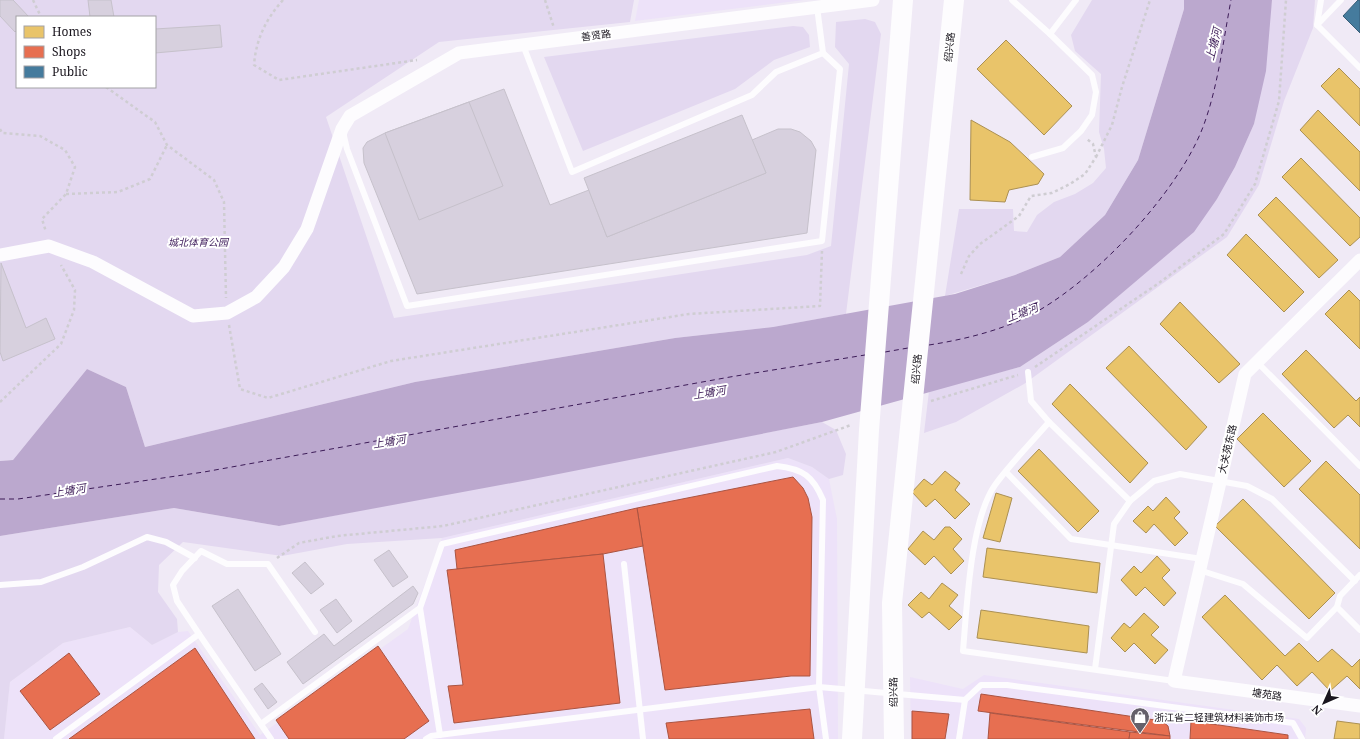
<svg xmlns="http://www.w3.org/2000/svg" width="1360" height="739" viewBox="0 0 1360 739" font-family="'Noto Serif','Noto Sans SC',serif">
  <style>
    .built { fill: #ede2f9 }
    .green { fill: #e3d8f0; fill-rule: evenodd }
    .water { fill: #bba8ce }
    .homes { fill: #e9c46a; stroke: #ab9053 }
    .shops { fill: #e76f51; stroke: #aa5442 }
    .public { fill: #457b9d; stroke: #385d77 }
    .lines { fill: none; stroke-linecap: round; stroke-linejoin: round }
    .ferry { stroke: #3c1b57; stroke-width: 1; stroke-dasharray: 5 4; stroke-linecap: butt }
    .building { fill: #d7d0de; stroke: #c6c1cb }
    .path { stroke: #cfcdd2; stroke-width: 2.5; stroke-dasharray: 3 3; stroke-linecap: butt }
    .service { stroke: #fdfcfe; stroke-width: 6 }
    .minor { stroke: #fdfcfe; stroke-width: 13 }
    .primary { stroke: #fdfcfe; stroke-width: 20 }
    .labels { text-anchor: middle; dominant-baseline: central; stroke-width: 4; stroke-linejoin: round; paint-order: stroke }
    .street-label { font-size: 10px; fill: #1a161e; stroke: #fff }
    .park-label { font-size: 10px; font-style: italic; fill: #42215e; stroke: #fff }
    .poi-label { font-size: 10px; fill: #1a161e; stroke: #fff; text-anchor: start }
    .water-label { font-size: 11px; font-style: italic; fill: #3c1b57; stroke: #fff }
  </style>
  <rect width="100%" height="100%" fill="#f0eaf6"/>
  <g class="built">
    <path d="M639 0H804L635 21Z"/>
    <path d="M788 458 812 467 829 479 837 519 838 739H4L10 682 63 643 130 627 152 645 178 632 188 631 260 735 408 629 442 538Z"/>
    <path d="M984 675 1299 719 1306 728 1305 739H911L910 677 963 689Z"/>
  </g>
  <g class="green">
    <path d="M0 0H634L630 22 439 42 326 117 394 318 807 255 831 246 849 64 835 47 836 22 865 19 875 22 881 34 846 314 773 327 675 338 415 382 145 447 126 387 87 369 13 460 0 461ZM17 17H155V87H17Z"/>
    <path d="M1092 0H1184V9L1138 160 1105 215 1060 257 1015 275 945 296 959 209H1013L1014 231 1027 232 1037 215 1054 202 1075 194 1093 183 1106 168 1104 149 1099 132 1101 74 1075 51 1071 35Z"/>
    <path d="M1272 0H1315L1313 28 1284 101 1259 185 1227 237 1024 384 956 422 924 433 929 391 1020 367 1088 322 1131 285 1217 199 1235 167 1254 124Z"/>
    <path d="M793 26 803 27 809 35 810 47 774 60 735 89 583 151 544 57Z"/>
    <path d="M822 422 836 430 846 454 843 475 829 479 812 467 788 458 442 538 347 544 282 556 183 542 159 565 158 592 177 619 178 632 152 645 130 627 63 643 10 682 4 739H0V536L174 508 279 526Z"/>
  </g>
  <path class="water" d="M1184 0H1272L1266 71 1254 124 1235 167 1217 199 1194 232 1088 322 1020 367 822 422 528 480 279 526 174 508 0 536V461L13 460 87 369 126 387 145 447 415 382 675 338 773 327 955 294 1015 275 1060 257 1105 215 1138 160 1184 9Z"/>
  <g class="homes">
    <path d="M1006 40 1072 106 1044 135 977 69Z"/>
    <path d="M1339 68 1360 89V126L1321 86Z"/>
    <path d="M1318 110 1360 152V191L1300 130Z"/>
    <path d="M971 120 1010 142 1044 174 1038 184 1009 190 1005 202 970 200Z"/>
    <path d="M1301 158 1360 218V237L1350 246 1282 177Z"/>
    <path d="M1276 197 1338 260 1319 278 1258 215Z"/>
    <path d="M1246 234 1304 292 1284 312 1227 255Z"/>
    <path d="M1349 290 1360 301V349L1325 314Z"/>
    <path d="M1180 302 1240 364 1219 383 1160 324Z"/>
    <path d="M1129 346 1207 427 1186 450 1106 368Z"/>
    <path d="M1306 350 1356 401 1360 397V427L1348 415 1334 428 1282 374Z"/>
    <path d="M1070 384 1148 463 1130 483 1052 404Z"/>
    <path d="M1263 413 1311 461 1284 487 1237 439Z"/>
    <path d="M1039 449 1099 511 1078 532 1018 471Z"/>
    <path d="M1326 461 1360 495V549L1299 489Z"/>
    <path d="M945 471 960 483 955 490 970 504 955 519 935 499 926 507 912 492 924 479 932 485Z"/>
    <path d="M996 493 1012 498 1000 542 983 538Z"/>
    <path d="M1166 497 1180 512 1174 518 1188 533 1175 546 1154 524 1146 533 1133 521 1148 506 1153 511Z"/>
    <path d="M1243 499 1335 593 1309 619 1215 526Z"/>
    <path d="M945 527H950L962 539 953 549 964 561 951 574 934 556 925 565 908 549 923 531 934 540Z"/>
    <path d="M987 548 1100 563 1097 593 983 577Z"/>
    <path d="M1157 556 1170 570 1162 578 1176 593 1164 606 1145 587 1136 596 1121 580 1134 566 1141 573Z"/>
    <path d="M942 583 958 595 949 606 962 617 949 630 929 612 922 618 908 605 921 592 929 599Z"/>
    <path d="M1225 595 1285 656 1299 643 1318 662 1332 649 1352 667 1360 659V689L1347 676 1330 691 1312 672 1297 686 1277 665 1262 680 1202 617Z"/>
    <path d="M981 610 1089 626 1087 653 977 638Z"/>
    <path d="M1144 613 1159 627 1151 635 1168 650 1155 664 1134 643 1125 652 1111 638 1124 623 1130 628Z"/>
    <path d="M1337 721 1360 724V739H1334Z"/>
  </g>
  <g class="shops">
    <path d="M793 477 803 488 808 498 812 517 810 676H791L665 690 637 508Z"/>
    <path d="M637 508 643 546 603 554 457 569 455 550Z"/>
    <path d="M603 554 620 703 454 723 448 686 463 685 447 570Z"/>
    <path d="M378 646 429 721 404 739H289L276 720Z"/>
    <path d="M195 648 255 739H69Z"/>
    <path d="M69 653 100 694 50 730 20 691Z"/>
    <path d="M981 694 1162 721 1168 726 1170 736 978 711Z"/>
    <path d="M810 709 814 739H669L666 723Z"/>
    <path d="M912 711 949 714 945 739H912Z"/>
    <path d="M990 713 1130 732 1129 739H988Z"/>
    <path d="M1191 721 1288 735V739H1190Z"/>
    <path d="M1130 732 1170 736V739H1129Z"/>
  </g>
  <path class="public" d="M1358 0H1360V33L1343 16Z"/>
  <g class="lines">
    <g class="ferry">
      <path d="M929 345C961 340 995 332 1025 318 1090 286 1177 195 1203 127 1218 87 1223 42 1231 0"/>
      <path d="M885 352 908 348"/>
      <path d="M0 499H18L204 472 730 377 865 355"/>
    </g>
  </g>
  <g class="building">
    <path d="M0 0H13L29 17H17V30L15 32 0 16Z"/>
    <path d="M88 0H111L114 17H90Z"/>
    <path d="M220 25 222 47 155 53V29Z"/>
    <path d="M504 89 550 205 589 190 607 237 766 173 752 140 778 129H791L800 132 811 141 816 150 807 233 417 294 364 163 363 148 367 142 385 133Z"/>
    <path d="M469 102 503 186 419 220 385 133Z"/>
    <path d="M742 115 766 173 607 237 584 178Z"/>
    <path d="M1 263 26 328 46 318 55 339 3 361 0 352Z"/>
    <path d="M389 550 408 577 393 587 374 560Z"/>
    <path d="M305 562 324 584 311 594 292 573Z"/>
    <path d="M413 586 418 593 413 604 303 684 287 662 324 634 334 646Z"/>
    <path d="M238 589 281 654 255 671 212 606Z"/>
    <path d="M336 599 352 621 337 633 320 610Z"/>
    <path d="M262 683 277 702 268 709 254 689Z"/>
  </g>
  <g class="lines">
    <g class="path">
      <path d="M33 0 41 17"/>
      <path d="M283 0C266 19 256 39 254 65L279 80 417 60"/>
      <path d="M545 0 554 28"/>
      <path d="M106 87 155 122 167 145 214 180 224 202 226 298"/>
      <path d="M0 129 2 133 40 136 65 150 75 167 66 194 42 219 46 232"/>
      <path d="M1096 157 1112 125 1122 87 1150 0"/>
      <path d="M66 194 118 192 150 179 167 145"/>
      <path d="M961 274 969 256 980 244 1019 216 1031 196 1052 193 1070 184 1085 174 1096 157 1093 144 1087 139"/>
      <path d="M229 325 240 389 268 398 391 361 689 314 820 306 822 251"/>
      <path d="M1035 367 1159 283 1224 234 1255 184 1279 101 1286 0"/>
      <path d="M931 401 1018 375"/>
      <path d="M0 402 61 344 74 310 75 290 61 265"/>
      <path d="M277 558 299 543 337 536 443 526 776 452 851 425"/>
    </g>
    <g class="service">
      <path d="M1012 0 1050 34"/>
      <path d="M1321 0 1317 25 1360 68"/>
      <path d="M1317 25 1341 0"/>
      <path d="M523 45 572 172 752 95 776 72 823 53 817 7"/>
      <path d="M343 132 347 149 407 306 822 241 840 69 823 53"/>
      <path d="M1032 157 1063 148 1081 131 1092 115 1096 92 1092 75 1050 34 1076 0"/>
      <path d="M1257 362 1360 466"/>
      <path d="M1028 372 1031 401 1049 422 1130 501"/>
      <path d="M1049 422C1031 443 1011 463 995 485 970 521 967 606 963 651L1174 681"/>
      <path d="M1006 472 1071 539 1202 559"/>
      <path d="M624 564 643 739"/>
      <path d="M1199 570 1243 584 1307 638 1337 607"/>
      <path d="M1360 575 1340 596 1337 607 1360 630"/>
      <path d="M0 585 41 582 83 567 147 537 166 542 195 558"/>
      <path d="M199 634 177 601 173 585 182 571 201 551 227 564H268L315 632"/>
      <path d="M1095 669 1114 524 1130 501 1154 481 1180 474 1247 486 1272 499 1355 581"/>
      <path d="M261 724 420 608"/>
      <path d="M440 735 420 608 442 544 777 466C803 469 813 476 823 500L819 687 826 739"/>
      <path d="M56 739 199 634 271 739"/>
      <path d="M426 739 431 736 819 687 965 700 981 685H1007L1293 723 1302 739"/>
      <path d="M959 739 965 700"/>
    </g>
    <g class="minor">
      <path d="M0 255 49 246 93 262 193 316 227 313 256 297 284 267 307 229 342 129 350 116 459 53 873 0"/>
      <path d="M1360 260 1245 374 1174 681 1360 706"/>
    </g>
    <g class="primary">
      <path d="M852 739 869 430 903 0"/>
      <path d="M894 739 892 603 954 0"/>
    </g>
  </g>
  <defs>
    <symbol id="shop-pin" viewBox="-11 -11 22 30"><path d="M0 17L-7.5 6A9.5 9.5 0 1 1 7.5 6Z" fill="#65606a" stroke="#fff"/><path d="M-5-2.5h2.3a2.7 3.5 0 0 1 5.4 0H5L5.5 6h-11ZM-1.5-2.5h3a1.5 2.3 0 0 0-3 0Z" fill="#fff"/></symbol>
  </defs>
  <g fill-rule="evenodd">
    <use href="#shop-pin" x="1129" y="706" width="22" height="30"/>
  </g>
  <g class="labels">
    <g class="street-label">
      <text transform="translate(596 35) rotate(-7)">善贤路</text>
      <text transform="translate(949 47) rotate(-84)">绍兴路</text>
      <text transform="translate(916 369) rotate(-85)">绍兴路</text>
      <text transform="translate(1227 449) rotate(-77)">大关苑东路</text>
      <text transform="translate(893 692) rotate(-91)">绍兴路</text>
      <text transform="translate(1267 694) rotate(8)">塘苑路</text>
    </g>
    <g class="park-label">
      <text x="198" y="242">城北体育公园</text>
    </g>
    <g class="poi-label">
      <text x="1154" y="717">浙江省二轻建筑材料装饰市场</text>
    </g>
    <g class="water-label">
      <text transform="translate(1213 44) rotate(-76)">上塘河</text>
      <text transform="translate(1022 312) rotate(-21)">上塘河</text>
      <text transform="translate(709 392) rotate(-9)">上塘河</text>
      <text transform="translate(389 441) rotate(-9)">上塘河</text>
      <text transform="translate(69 490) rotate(-9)">上塘河</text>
    </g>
  </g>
  <rect x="16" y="16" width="140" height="72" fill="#ffffff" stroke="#a3a2a5"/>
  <rect x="24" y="26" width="20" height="12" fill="#e9c46a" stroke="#a3a2a5"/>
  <text x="52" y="36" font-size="12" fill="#1a161e">Homes</text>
  <rect x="24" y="46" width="20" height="12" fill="#e76f51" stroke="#a3a2a5"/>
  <text x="52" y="56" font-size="12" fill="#1a161e">Shops</text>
  <rect x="24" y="66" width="20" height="12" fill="#457b9d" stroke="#a3a2a5"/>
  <text x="52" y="76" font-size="12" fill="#1a161e">Public</text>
  <g transform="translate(1324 703) rotate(225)" stroke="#ffffff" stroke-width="3" paint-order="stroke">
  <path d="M0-3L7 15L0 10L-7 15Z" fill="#1a161e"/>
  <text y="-6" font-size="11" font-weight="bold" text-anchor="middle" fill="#1a161e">N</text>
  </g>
</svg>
